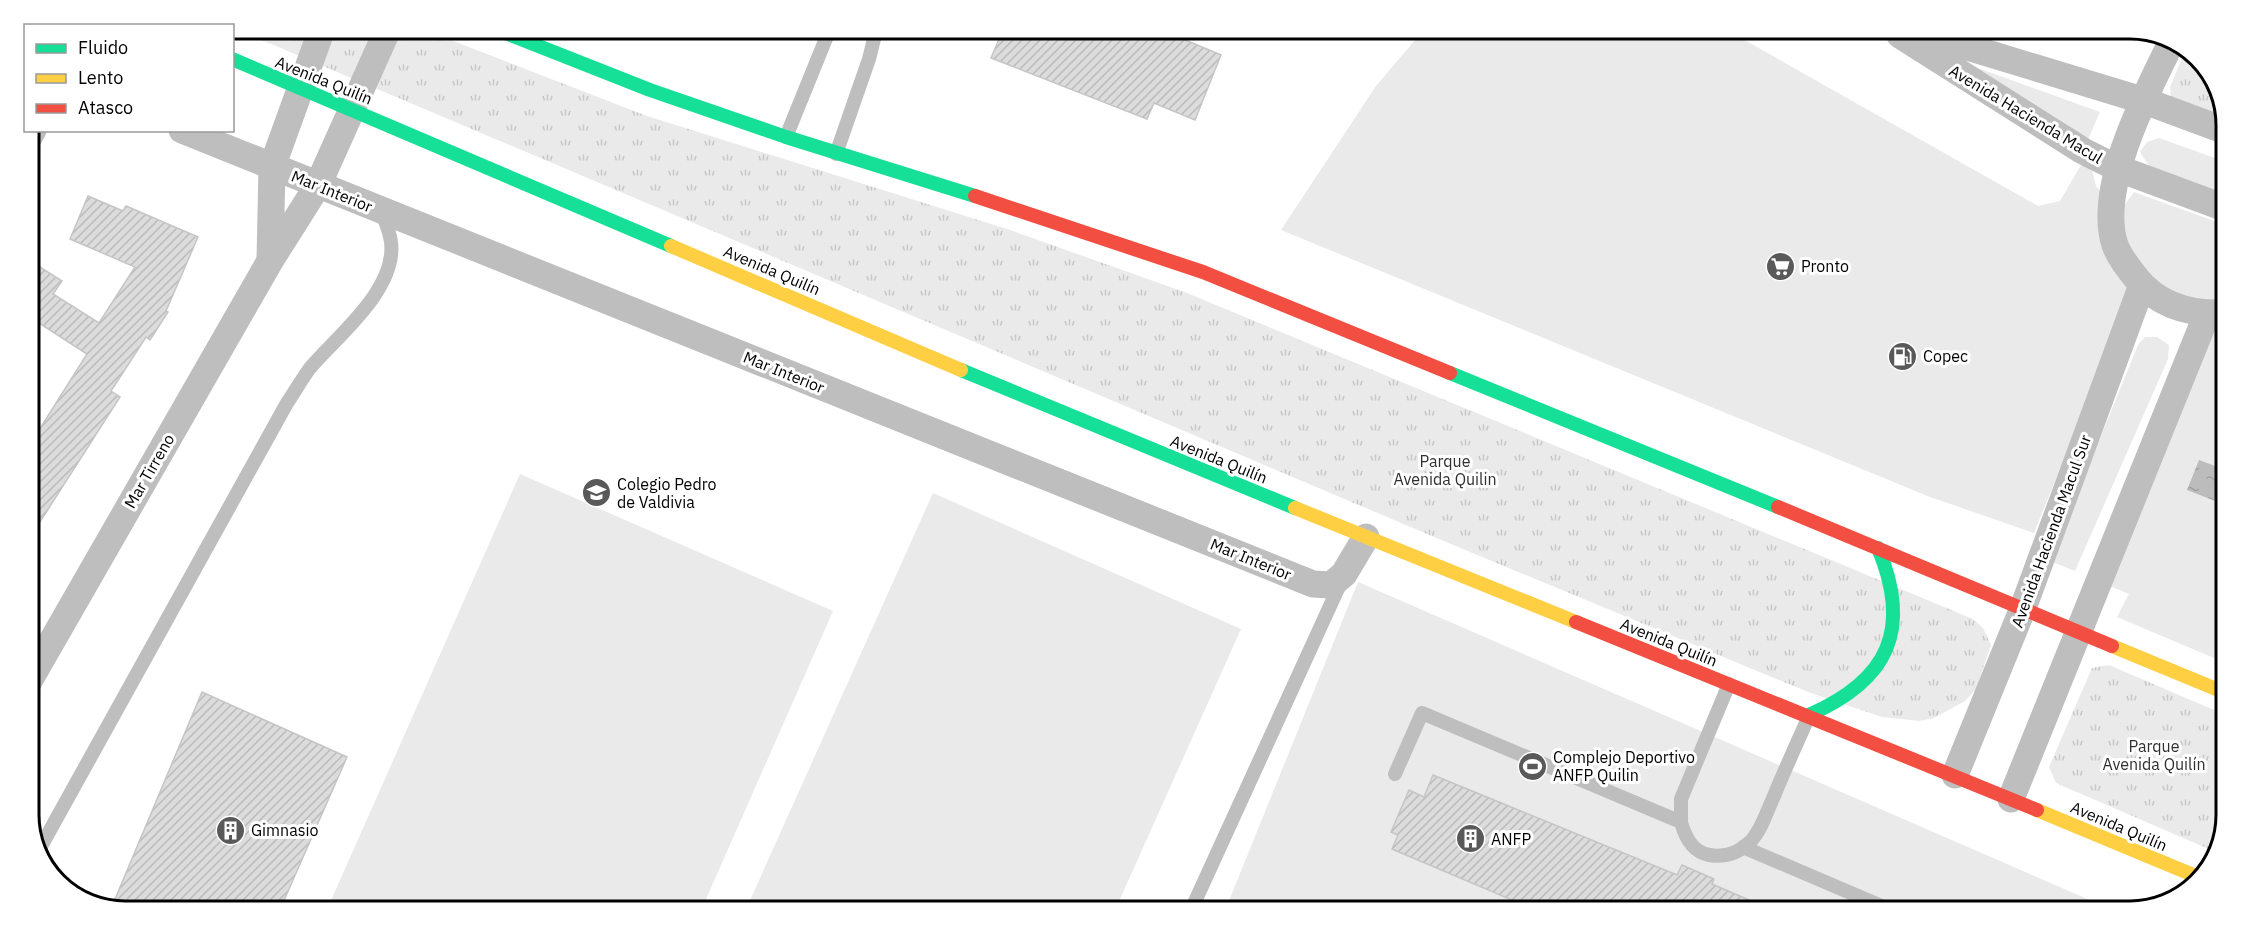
<svg xmlns="http://www.w3.org/2000/svg" width="2255" height="940" viewBox="0 0 2255 940" font-family="'IBM Plex Sans',sans-serif">
  <style>
    .grass { fill: #eaeaea }
    .park { fill: url(#park-tufts) }
    .water { fill: url(#water-ripples) }
    .building { fill: url(#building-hatch); stroke: #c5c5c5; stroke-width: 1.5 }
    .lines { fill: none; stroke-linecap: round; stroke-linejoin: round }
    .lane { stroke: #bebebe; stroke-width: 14 }
    .street { stroke: #bebebe; stroke-width: 27 }
    .fast { stroke: #16e098; stroke-width: 14 }
    .slow { stroke: #ffcf43; stroke-width: 14 }
    .jam { stroke: #f24e42; stroke-width: 14 }
    .labels { text-anchor: middle; dominant-baseline: central; stroke-width: 6; stroke-linejoin: round; paint-order: stroke }
    .street-label { font-size: 16px; fill: #000; stroke: #fff }
    .poi-label { font-size: 16px; fill: #000; stroke: #fff; text-anchor: start }
    .park-label { font-size: 16px; fill: #2f2f2f; stroke: #fff }
    .rim { fill: none; stroke: #000; stroke-width: 3 }
  </style>
  <defs>
    <pattern id="park-tufts" width="24" height="20" patternUnits="userSpaceOnUse" patternTransform="scale(1.5)"><rect width="24" height="20" fill="#eaeaea"/><path d="M3 7l-1-3M5 7V3M7 7l1-3M15 17l-1-3M17 17v-4M19 17l1-3" fill="none" stroke="#c7c7c7"/></pattern>
    <pattern id="water-ripples" width="26" height="14" patternUnits="userSpaceOnUse" patternTransform="scale(1.5)"><rect width="26" height="14" fill="#bcbcbc"/><path d="M2 4q2-2 4 0t4 0M15 11q2-2 4 0t4 0" fill="none" stroke="#a0a0a0"/></pattern>
    <pattern id="building-hatch" width="6" height="6" patternUnits="userSpaceOnUse" patternTransform="scale(1.5)"><rect width="6" height="6" fill="#dcdcdc"/><path d="M-1 1l2-2M0 6l6-6M5 7l2-2" fill="none" stroke="#bbb"/></pattern>
  </defs>
  <rect width="100%" height="100%" fill="#fff"/>
  <g class="grass">
    <path d="M1421 33 1734 34 2038 206 2060 201 2088 153 2096 186 2104 196 2131 292 2034 533 1930 497 1281 230 1376 86Z"/>
    <path d="M1947 57 2100 112 2083 151Z"/>
    <path d="M2159 138 2226 162V200L2151 169 2140 152 2147 142Z"/>
    <path d="M2134 192 2225 225V304L2163 294 2126 251 2120 211Z"/>
    <path d="M2224 322 2221 661 2117 617 2129 594 2105 584 2214 324Z"/>
    <path d="M2145 337H2157L2169 345 2168 359 2075 571 2050 561 2138 345Z"/>
    <path d="M520 474 833 611 703 906 329 905Z"/>
    <path d="M933 493 1241 629 1116 908 747 907Z"/>
    <path d="M1358 582 2115 911 1226 908Z"/>
  </g>
  <g class="park">
    <path d="M236 29 425 30 647 116 1010 230 1187 293 1973 619 1983 628 1991 645 1976 689 1965 701 1934 718 1920 721 1882 717 1808 692 1446 542Z"/>
    <path d="M2185 51 2210 71 2226 120 2171 98 2170 87Z"/>
    <path d="M2109 665 2221 713 2218 853 2056 783 2049 767 2092 668Z"/>
  </g>
  <path class="water" d="M2199 460 2223 469V504L2187 490Z"/>
  <g class="building">
    <path d="M1002 32H1166L1221 55 1195 120 1154 103 1147 119 991 58Z"/>
    <path d="M88 196 123 211 126 206 198 237 166 311 168 312 150 340 146 337 111 391 120 397 29 539V446L87 354 36 321 29 332V260L62 281 53 294 99 323 135 267 70 239Z"/>
    <path d="M202 692 347 757 282 905 113 904Z"/>
    <path d="M1433 775 1677 875 1682 865 1714 879 1712 884 1772 910 1533 909 1392 849 1398 835 1391 832 1409 790 1424 797Z"/>
  </g>
  <g class="lines">
    <g class="lane">
      <path d="M786 137 829 31"/>
      <path d="M836 154 869 59 876 31"/>
      <path d="M1395 774 1422 713 1681 822C1685 837 1693 852 1709 855 1726 858 1739 853 1751 841 1762 829 1767 811 1774 796 1785 769 1797 743 1809 716"/>
      <path d="M1681 822V799L1729 684"/>
      <path d="M1743 847 1893 911"/>
      <path d="M39 850 287 403C295 391 302 379 310 368 337 336 397 290 391 242 390 232 385 221 381 211"/>
      <path d="M1192 908 1341 582"/>
    </g>
    <g class="street">
      <path d="M1900 35 2083 151 2117 168 2225 208"/>
      <path d="M1928 35 2145 101 2226 131"/>
      <path d="M2172 41C2147 92 2096 188 2115 245 2120 258 2128 268 2137 279 2159 306 2190 314 2223 313"/>
      <path d="M182 130 1313 584 1331 585 1344 574 1366 537"/>
      <path d="M29 137 33 130"/>
      <path d="M270 260 272 167 322 29"/>
      <path d="M29 681 270 261 318 185 388 29"/>
      <path d="M1955 775 2023 608 2142 285"/>
      <path d="M2011 799 2207 314"/>
    </g>
    <g class="fast">
      <path d="M498 30 650 90 786 137 975 196"/>
      <path d="M232 59 671 246"/>
      <path d="M961 370 1295 508"/>
      <path d="M1450 373 1778 507"/>
      <path d="M1809 715C1889 680 1912 629 1878 548"/>
    </g>
    <g class="slow">
      <path d="M671 246 961 370"/>
      <path d="M1295 508 1576 622"/>
      <path d="M2112 646 2221 691"/>
      <path d="M2037 810 2198 877"/>
    </g>
    <g class="jam">
      <path d="M975 196 1203 272 1450 373"/>
      <path d="M1778 507 2112 646"/>
      <path d="M1576 622 2037 810"/>
    </g>
  </g>
  <defs>
    <symbol id="supermarket-disc" viewBox="-11 -11 22 22"><circle r="9.5" fill="#595959" stroke="#fff"/><path d="M-6-5.5h2.5l.6 2H6L4.5 2H-2.5L-4.4-4H-6ZM-1.5 3.2a1.3 1.3 0 1 0 .1 0ZM3 3.2a1.3 1.3 0 1 0 .1 0Z" fill="#fff"/></symbol>
    <symbol id="fuel-disc" viewBox="-11 -11 22 22"><circle r="9.5" fill="#595959" stroke="#fff"/><path d="M-5.5-6h7V0h2V4h1.3V-2.5L3-4.5l.8-.8L6-3V5H2.5V1h-1V6h-7ZM-4.2-4.7v3.2H.2V-4.7Z" fill="#fff"/></symbol>
    <symbol id="school-disc" viewBox="-11 -11 22 22"><circle r="9.5" fill="#595959" stroke="#fff"/><path d="M0-5L7-2L0 1L-7-2ZM-4 1L0 2.5L4 1V4Q0 6-4 4Z" fill="#fff"/></symbol>
    <symbol id="stadium-disc" viewBox="-11 -11 22 22"><circle r="9.5" fill="#595959" stroke="#fff"/><path d="M0-5a6.5 5 0 1 0 0 10a6.5 5 0 1 0 0-10ZM-3.5-1.8h7v3.6h-7Z" fill="#fff"/></symbol>
    <symbol id="building-disc" viewBox="-11 -11 22 22"><circle r="9.5" fill="#595959" stroke="#fff"/><path d="M-4-6H4V6H1V3H-1V6H-4ZM-2.5-4.3h1.7v1.8h-1.7ZM.8-4.3h1.7v1.8H.8ZM-2.5-1h1.7V.8h-1.7ZM.8-1h1.7V.8H.8Z" fill="#fff"/></symbol>
  </defs>
  <g fill-rule="evenodd">
    <use href="#supermarket-disc" x="1764" y="250" width="33" height="33"/>
    <use href="#fuel-disc" x="1886" y="340" width="33" height="33"/>
    <use href="#school-disc" x="580" y="476" width="33" height="33"/>
    <use href="#stadium-disc" x="1516" y="750" width="33" height="33"/>
    <use href="#building-disc" x="214" y="814" width="33" height="33"/>
    <use href="#building-disc" x="1454" y="822" width="33" height="33"/>
  </g>
  <g class="labels">
    <g class="street-label">
      <text transform="translate(324 80) rotate(22)">Avenida Quilín</text>
      <text transform="translate(2026 114) rotate(31)">Avenida Hacienda Macul</text>
      <text transform="translate(332 191) rotate(22)">Mar Interior</text>
      <text transform="translate(772 270) rotate(23)">Avenida Quilín</text>
      <text transform="translate(784 372) rotate(22)">Mar Interior</text>
      <text transform="translate(1219 459) rotate(22)">Avenida Quilín</text>
      <text transform="translate(149 471) rotate(-60)">Mar Tirreno</text>
      <text transform="translate(2051 531) rotate(-70)">Avenida Hacienda Macul Sur</text>
      <text transform="translate(1251 559) rotate(22)">Mar Interior</text>
      <text transform="translate(1669 642) rotate(22)">Avenida Quilín</text>
      <text transform="translate(2119 826) rotate(23)">Avenida Quilín</text>
    </g>
    <g class="poi-label">
      <text x="1801" y="266">Pronto</text>
      <text x="1923" y="356">Copec</text>
      <text x="617" y="484">Colegio Pedro<tspan x="617" dy="18">de Valdivia</tspan></text>
      <text x="1553" y="757">Complejo Deportivo<tspan x="1553" dy="18">ANFP Quilin</tspan></text>
      <text x="251" y="830">Gimnasio</text>
      <text x="1491" y="839">ANFP</text>
    </g>
    <g class="park-label">
      <text x="1445" y="461">Parque<tspan x="1445" dy="18">Avenida Quilin</tspan></text>
      <text x="2154" y="746">Parque<tspan x="2154" dy="18">Avenida Quilín</tspan></text>
    </g>
  </g>
  <path d="M0 0H2255V940H0ZM125 39H2130A86 86 0 0 1 2216 125V815A86 86 0 0 1 2130 901H125A86 86 0 0 1 39 815V125A86 86 0 0 1 125 39Z" fill="#fff" fill-rule="evenodd"/>
  <path class="rim" d="M125 39H2130A86 86 0 0 1 2216 125V815A86 86 0 0 1 2130 901H125A86 86 0 0 1 39 815V125A86 86 0 0 1 125 39Z"/>
  <rect x="24" y="24" width="210" height="108" fill="#ffffff" stroke="#999999" stroke-width="1.5"/>
  <rect x="36" y="44" width="30" height="9" fill="#16e098" stroke="#999999" stroke-width="1.5"/>
  <text x="78" y="54" font-size="18" fill="#000000">Fluido</text>
  <rect x="36" y="74" width="30" height="9" fill="#ffcf43" stroke="#999999" stroke-width="1.5"/>
  <text x="78" y="84" font-size="18" fill="#000000">Lento</text>
  <rect x="36" y="104" width="30" height="9" fill="#f24e42" stroke="#999999" stroke-width="1.5"/>
  <text x="78" y="114" font-size="18" fill="#000000">Atasco</text>
</svg>
